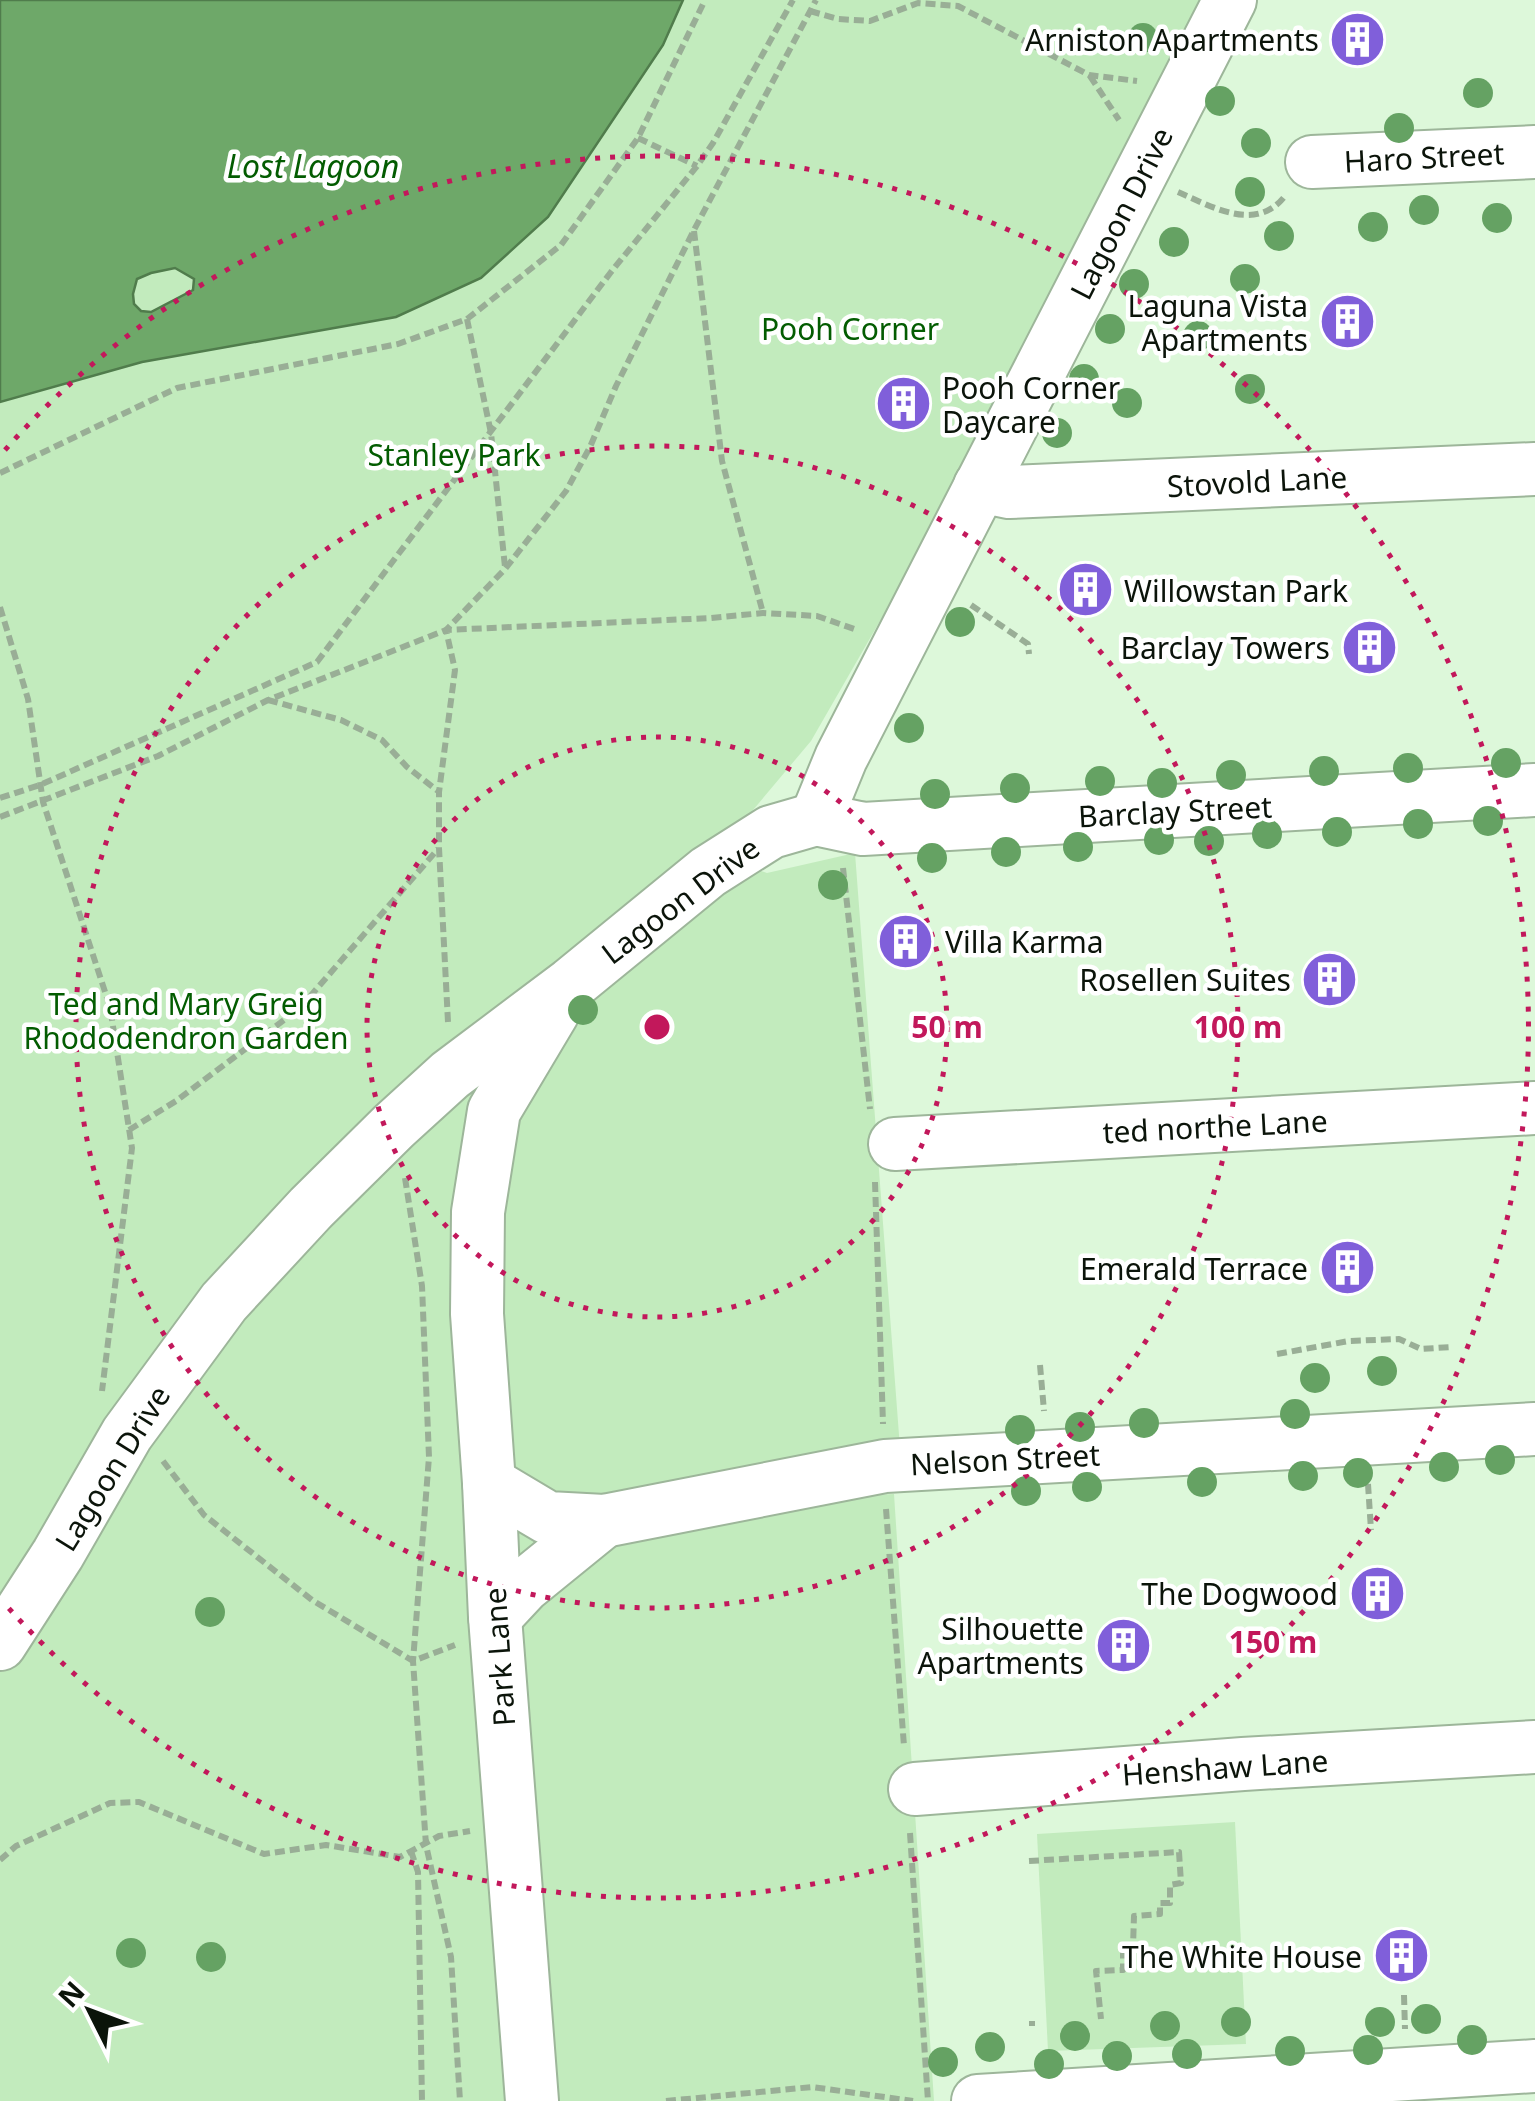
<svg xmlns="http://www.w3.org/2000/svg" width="1535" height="2101" viewBox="0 0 1535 2101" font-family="'Noto Sans',sans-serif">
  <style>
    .green { fill: #c2ebbd }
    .water { fill: #6ea869; stroke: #507c4c; stroke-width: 2.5; fill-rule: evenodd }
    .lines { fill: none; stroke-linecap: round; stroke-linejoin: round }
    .minor-casing { stroke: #9db69a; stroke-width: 56 }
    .path { stroke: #99ae96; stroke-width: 6; stroke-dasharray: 10 5; stroke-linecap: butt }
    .minor { stroke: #fff; stroke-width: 52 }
    .tree { fill: #65a263 }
    .ring { fill: none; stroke: #c2185b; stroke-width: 5; stroke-dasharray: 5 10 }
    .labels { text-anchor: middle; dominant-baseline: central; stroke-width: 9; stroke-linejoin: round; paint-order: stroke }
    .poi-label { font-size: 30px; fill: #0b140a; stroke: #fff; text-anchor: end }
    .street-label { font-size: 30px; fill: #0b140a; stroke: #fff }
    .park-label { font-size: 30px; fill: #035c01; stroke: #fff }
    .water-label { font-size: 32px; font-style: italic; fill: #035c01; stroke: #fff }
    .centre { fill: #c2185b; stroke: #fff; stroke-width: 5 }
    .ring-label { font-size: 30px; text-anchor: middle; font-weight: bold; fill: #c2185b; stroke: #fff; stroke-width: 9; stroke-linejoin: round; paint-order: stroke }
  </style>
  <rect width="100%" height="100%" fill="#ddf8da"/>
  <g class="green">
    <path d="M0 0H1205L892 600 811 741 716 854 767 873 855 853 900 1448 871 1495 894 1494 934 2101H0Z"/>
    <path d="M1235 1822 1246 2044 1048 2051 1037 1834Z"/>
  </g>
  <path class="water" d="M0 0H683L663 45 548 217 481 278 396 317 142 362 0 402ZM175 268 194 279 193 290 151 312 141 311 134 304 133 294 137 279 151 273Z"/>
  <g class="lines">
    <defs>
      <g id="minor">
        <path d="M1312 162 1535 152"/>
        <path d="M980 486 1009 492 1535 469"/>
        <path d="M816 819 841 758 1230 0"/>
        <path d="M895 1144 1535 1108"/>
        <path d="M489 1483 548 1518 604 1521 885 1466 1535 1429"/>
        <path d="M495 1617 524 1586 604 1521"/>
        <path d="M0 1644 58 1554 127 1434 224 1302 311 1208 394 1126 450 1075 571 984 708 872 771 832 816 819 863 829 1535 790"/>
        <path d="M915 1789 1243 1764 1535 1747"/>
        <path d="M532 2101 495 1617 489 1483 477 1314 478 1212 494 1111 553 1012"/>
        <path d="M978 2101 1535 2066"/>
      </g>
    </defs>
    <use href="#minor" class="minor-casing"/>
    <g class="path">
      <path d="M810 11 838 19 870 21 918 3 958 6 1089 75 1137 81"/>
      <path d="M1090 76 1119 120"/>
      <path d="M638 138 697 166"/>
      <path d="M1178 192C1213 207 1256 233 1285 196"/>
      <path d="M694 231 722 461 763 613"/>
      <path d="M467 319 491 433 505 567"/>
      <path d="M0 473 177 388 398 344 467 319 561 245 638 138 705 0"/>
      <path d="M971 605 1028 644 1029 654"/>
      <path d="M0 607 28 699 43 802 110 1007 132 1148 102 1391"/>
      <path d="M268 700 341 720 382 740 407 767 438 791"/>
      <path d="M0 798 40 785 317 662 611 272 697 166 713 143 793 0"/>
      <path d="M0 817 158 756 268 700 446 630 505 569 566 491 590 447 616 386 694 230 816 0"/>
      <path d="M843 868 870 1109"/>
      <path d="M448 1022 439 848V792L455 670 446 630 711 618 763 613 817 616 857 630"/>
      <path d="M129 1130 176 1101 300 1008 438 849"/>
      <path d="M405 1178 422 1286 429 1457 413 1661 426 1845 451 1957 460 2101"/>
      <path d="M875 1182 883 1424"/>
      <path d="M1277 1354 1349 1341 1399 1339 1421 1349 1451 1347"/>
      <path d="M1040 1365 1044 1411"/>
      <path d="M163 1461 204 1515 312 1600 413 1661 455 1645"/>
      <path d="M1368 1484 1371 1530"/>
      <path d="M886 1509 904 1746"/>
      <path d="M910 1833 928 2101"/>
      <path d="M411 1851 418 1872 422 2101"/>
      <path d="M0 1860 16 1846 110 1803 139 1802 264 1854 326 1845 400 1857 439 1836 470 1831"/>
      <path d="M1029 1861 1179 1852 1181 1883 1170 1885V1903H1160V1914L1134 1916 1133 1947H1123V1970L1096 1971 1101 2019"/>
      <path d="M1404 1995 1405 2029"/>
      <path d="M1032 2021V2026"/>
      <path d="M666 2101 812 2087 913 2101"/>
    </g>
    <use href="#minor" class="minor"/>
  </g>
  <g class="tree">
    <circle cx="1143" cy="38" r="15"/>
    <circle cx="1478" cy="93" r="15"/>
    <circle cx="1220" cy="101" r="15"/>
    <circle cx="1399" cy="128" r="15"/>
    <circle cx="1256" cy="143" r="15"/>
    <circle cx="1250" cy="192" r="15"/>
    <circle cx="1424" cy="210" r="15"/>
    <circle cx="1497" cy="218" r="15"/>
    <circle cx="1373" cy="227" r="15"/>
    <circle cx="1279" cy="236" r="15"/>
    <circle cx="1174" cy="242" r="15"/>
    <circle cx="1245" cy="279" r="15"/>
    <circle cx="1134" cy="284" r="15"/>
    <circle cx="1110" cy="329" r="15"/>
    <circle cx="1198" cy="336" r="15"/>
    <circle cx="1084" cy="379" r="15"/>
    <circle cx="1250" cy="389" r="15"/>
    <circle cx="1127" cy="403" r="15"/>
    <circle cx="1057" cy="433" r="15"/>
    <circle cx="960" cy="622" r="15"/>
    <circle cx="909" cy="728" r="15"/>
    <circle cx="1506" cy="763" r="15"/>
    <circle cx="1408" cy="768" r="15"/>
    <circle cx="1324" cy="771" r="15"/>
    <circle cx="1231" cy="775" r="15"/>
    <circle cx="1100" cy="781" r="15"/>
    <circle cx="1162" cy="783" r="15"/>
    <circle cx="1015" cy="788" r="15"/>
    <circle cx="935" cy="794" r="15"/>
    <circle cx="1488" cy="821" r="15"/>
    <circle cx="1418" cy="824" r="15"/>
    <circle cx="1337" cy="832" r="15"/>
    <circle cx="1267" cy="834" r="15"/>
    <circle cx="1159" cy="840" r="15"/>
    <circle cx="1209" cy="841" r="15"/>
    <circle cx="1078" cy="847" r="15"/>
    <circle cx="1006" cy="852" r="15"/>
    <circle cx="932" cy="858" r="15"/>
    <circle cx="833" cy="885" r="15"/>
    <circle cx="583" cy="1010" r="15"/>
    <circle cx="1382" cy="1371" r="15"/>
    <circle cx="1315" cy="1378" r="15"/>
    <circle cx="1295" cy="1414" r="15"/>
    <circle cx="1144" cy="1423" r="15"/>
    <circle cx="1080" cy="1427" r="15"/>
    <circle cx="1020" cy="1430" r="15"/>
    <circle cx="1500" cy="1460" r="15"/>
    <circle cx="1444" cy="1467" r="15"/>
    <circle cx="1358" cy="1473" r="15"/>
    <circle cx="1303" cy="1476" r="15"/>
    <circle cx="1202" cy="1482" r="15"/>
    <circle cx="1087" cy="1487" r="15"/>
    <circle cx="1026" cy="1491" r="15"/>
    <circle cx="210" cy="1612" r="15"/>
    <circle cx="131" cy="1953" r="15"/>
    <circle cx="211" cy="1957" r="15"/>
    <circle cx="1426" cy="2019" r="15"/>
    <circle cx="1236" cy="2022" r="15"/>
    <circle cx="1380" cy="2022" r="15"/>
    <circle cx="1165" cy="2026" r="15"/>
    <circle cx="1075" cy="2036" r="15"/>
    <circle cx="1472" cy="2040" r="15"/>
    <circle cx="990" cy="2047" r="15"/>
    <circle cx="1368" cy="2050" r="15"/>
    <circle cx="1290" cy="2051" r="15"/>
    <circle cx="1187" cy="2054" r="15"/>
    <circle cx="1117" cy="2056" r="15"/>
    <circle cx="943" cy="2062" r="15"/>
    <circle cx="1049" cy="2064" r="15"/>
  </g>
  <g class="ring">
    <circle cx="657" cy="1027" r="290"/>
    <circle cx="657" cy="1027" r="581"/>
    <path d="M5 450A871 871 0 1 1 5 1604"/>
  </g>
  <defs>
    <symbol id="building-disc" viewBox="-11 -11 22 22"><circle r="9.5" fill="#805fda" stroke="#fff"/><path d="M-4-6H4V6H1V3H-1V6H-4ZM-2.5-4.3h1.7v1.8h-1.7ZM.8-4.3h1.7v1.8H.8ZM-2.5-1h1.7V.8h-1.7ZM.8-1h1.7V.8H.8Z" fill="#fff"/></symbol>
  </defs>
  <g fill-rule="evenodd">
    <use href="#building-disc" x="1326" y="8" width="63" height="63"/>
    <use href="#building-disc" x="1316" y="290" width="63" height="63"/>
    <use href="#building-disc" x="872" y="372" width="63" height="63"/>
    <use href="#building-disc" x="1054" y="558" width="63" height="63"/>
    <use href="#building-disc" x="1338" y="616" width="63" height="63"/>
    <use href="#building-disc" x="874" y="910" width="63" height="63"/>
    <use href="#building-disc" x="1298" y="948" width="63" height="63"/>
    <use href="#building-disc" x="1316" y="1236" width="63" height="63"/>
    <use href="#building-disc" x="1346" y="1562" width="63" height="63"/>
    <use href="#building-disc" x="1092" y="1614" width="63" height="63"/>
    <use href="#building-disc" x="1370" y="1924" width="63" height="63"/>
  </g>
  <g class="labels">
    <g class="poi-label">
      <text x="1319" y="39">Arniston Apartments</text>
      <text x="1308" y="305">Laguna Vista<tspan x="1308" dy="34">Apartments</tspan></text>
      <text x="942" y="387" text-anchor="start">Pooh Corner<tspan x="942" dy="34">Daycare</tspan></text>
      <text x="1124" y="590" text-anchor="start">Willowstan Park</text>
      <text x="1330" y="647">Barclay Towers</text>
      <text x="945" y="941" text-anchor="start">Villa Karma</text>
      <text x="1291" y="979">Rosellen Suites</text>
      <text x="1308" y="1268">Emerald Terrace</text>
      <text x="1338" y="1593">The Dogwood</text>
      <text x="1084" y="1628">Silhouette<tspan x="1084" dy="34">Apartments</tspan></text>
      <text x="1362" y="1956">The White House</text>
    </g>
    <g class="street-label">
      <text transform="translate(1424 157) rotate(-3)">Haro Street</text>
      <text transform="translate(1121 213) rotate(-63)">Lagoon Drive</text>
      <text transform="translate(1257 481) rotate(-3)">Stovold Lane</text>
      <text transform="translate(1175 811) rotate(-3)">Barclay Street</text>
      <text transform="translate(680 900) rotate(-37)">Lagoon Drive</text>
      <text transform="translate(1215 1126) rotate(-3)">ted northe Lane</text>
      <text transform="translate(1005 1459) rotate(-3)">Nelson Street</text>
      <text transform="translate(112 1468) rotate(-58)">Lagoon Drive</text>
      <text transform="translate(499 1657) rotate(-94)">Park Lane</text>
      <text transform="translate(1225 1767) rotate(-4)">Henshaw Lane</text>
    </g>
    <g class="park-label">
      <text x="850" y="328">Pooh Corner</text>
      <text x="454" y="454">Stanley Park</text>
      <text x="186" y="1003">Ted and Mary Greig<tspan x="186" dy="34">Rhododendron Garden</tspan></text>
    </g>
    <g class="water-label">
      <text x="313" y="165">Lost Lagoon</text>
    </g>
  </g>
  <circle cx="657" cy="1027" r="15" class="centre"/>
  <g class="ring-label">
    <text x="947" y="1038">50 m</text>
    <text x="1238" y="1038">100 m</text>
    <text x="1273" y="1653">150 m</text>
  </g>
  <g transform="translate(90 2011) rotate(312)" stroke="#ffffff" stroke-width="8" paint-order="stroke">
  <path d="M0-8L18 38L0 25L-18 38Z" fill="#0b140a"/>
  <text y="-15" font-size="28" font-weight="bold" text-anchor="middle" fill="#0b140a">N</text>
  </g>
</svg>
